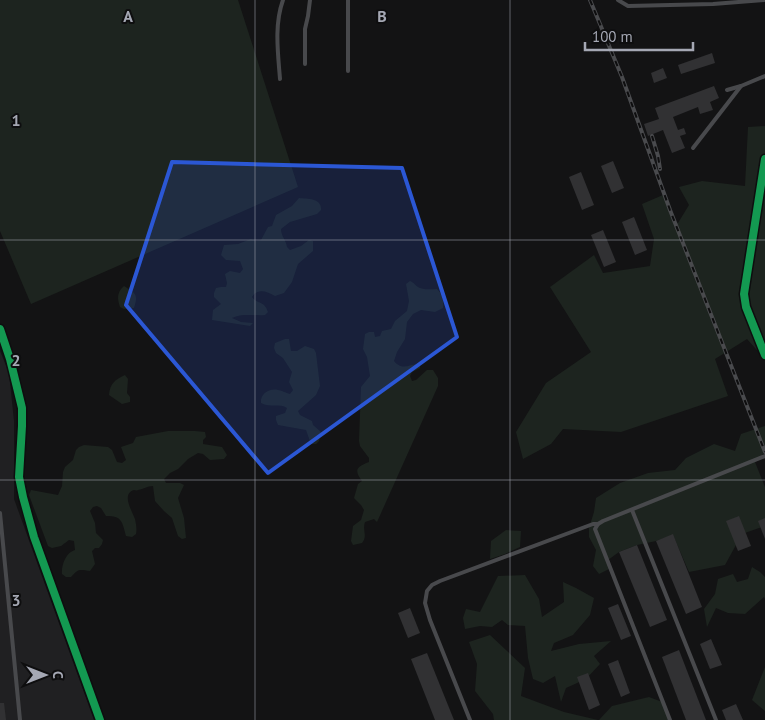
<svg xmlns="http://www.w3.org/2000/svg" width="765" height="720" viewBox="0 0 765 720" font-family="'PT Sans',sans-serif">
  <style>
    .built { fill: #202022 }
    .green { fill: #1d241f }
    .building { fill: #313133 }
    .lines { fill: none; stroke-linecap: round; stroke-linejoin: round }
    .lane { stroke: #48494c; stroke-width: 4 }
    .street { stroke: #48494c; stroke-width: 8 }
    .rail-casing { stroke: #494a4d; stroke-width: 4 }
    .rail { stroke: #0e0e0f; stroke-width: 2; stroke-dasharray: 5.5; stroke-linecap: butt }
    .cycleway-casing { stroke: #0e0e0f; stroke-width: 11 }
    .cycleway { stroke: #139951; stroke-width: 8 }
    .marked { fill: #2b57d4; fill-opacity: 0.2; stroke: #2b57d4; stroke-width: 4; stroke-linejoin: round }
    .grid { fill: none; stroke: #a5a8b4; stroke-width: 1; stroke-opacity: 0.55 }
    .grid-label { font-size: 16px; text-anchor: middle; font-weight: bold; fill: #a5a8b4; stroke: #0e0e0f; stroke-width: 4; stroke-linejoin: round; paint-order: stroke }
  </style>
  <rect width="100%" height="100%" fill="#131314"/>
  <path class="built" d="M0 351 9 373 14 421V499L94 720H0Z"/>
  <g class="green">
    <path d="M0 0H238L298 187 31 304 0 231Z"/>
    <path d="M765 126V359L747 339 715 359 728 396 621 432 563 429 551 444 523 459 516 432 546 383 591 352 550 287 594 255 603 273 650 266 654 239 642 204 663 195 672 220 678 223 689 205 679 187 702 181 745 186 748 127Z"/>
    <path d="M299 198C308 199 322 198 321 210L317 214 290 222 281 229C281 236 286 240 287 247L290 250 301 246 309 240 313 241V251L298 264 292 282 284 293 275 296C267 291 257 288 252 297 258 305 264 300 268 312L265 315C254 316 242 313 232 318L241 322 253 323 250 326 212 320 213 310 221 304 214 297V293L216 288 221 287H226L227 283 225 274 230 271 240 273 243 269 240 261 226 260 221 255 224 245 238 244 251 239 256 241 261 240 268 227 272 226 276 215 292 206Z"/>
    <path d="M410 281C415 283 415 286 420 288 425 290 431 289 437 289 442 294 444 300 443 308L435 312 421 310 413 314 407 322 405 339 397 352 394 361C403 372 410 363 420 364V368L412 372 410 376 412 381 416 380 427 370H433L438 378V386L377 522 374 519 365 522C362 530 368 536 362 543L353 545 351 541 353 526 361 520 364 510 361 505 354 498 358 484 362 481C354 470 356 467 369 462V458L360 446 359 441 361 387 370 376 367 357 363 349 365 334 369 332H374L375 337 380 336 382 331 391 329 395 321 407 311 409 301 406 284Z"/>
    <path d="M124 286C135 293 139 294 134 308L124 309 120 307C117 298 117 292 124 286Z"/>
    <path d="M285 339H289L291 351H297L305 346 314 349 316 353 320 386 316 395 298 411 300 415 312 421 313 425 321 432 319 441 316 444H311L306 430 278 425 276 420V416L285 413 287 408C280 403 270 408 261 403 260 394 269 388 278 390 281 390 286 393 290 394L293 390 289 382 292 372 283 358 276 353 274 348 275 343Z"/>
    <path d="M125 375 128 379 127 393 130 397V402L122 404 109 395C110 383 115 380 125 375Z"/>
    <path d="M765 426V452L755 462 765 487V526L742 534 725 565 689 572 673 535 656 541 637 545 619 552 608 560 609 569 599 574 593 566 596 550 589 537V528L594 512 596 498 620 483 648 473 675 470 686 458 714 444 735 451 741 434Z"/>
    <path d="M168 431H195L205 432 206 437 203 440V444L222 447 227 455 224 459 210 460 203 454 198 453 188 459 178 469 170 473 164 479 166 483H180L184 485 178 498 184 518 186 538 182 539 178 536 172 518 164 511 155 501 153 486C147 486 144 489 138 490 137 491 135 490 134 490 121 494 132 511 135 519 136 524 137 529 136 534L132 537 126 536C122 521 122 516 106 516L101 508 97 506 93 507 90 511 95 523 96 533 103 540 102 544 99 548H95L92 551 95 564 90 571C79 569 78 569 71 577H66L62 574C61 566 66 552 75 550L74 541 69 540 61 546 52 548 48 546 29 495 31 490 58 495 62 486 63 472 65 467 73 460 76 450 79 447 84 445 108 447 112 450 117 462 122 463 126 460 121 447 133 443 136 437Z"/>
    <path d="M506 530 521 531 520 547 505 554 490 559 491 541Z"/>
    <path d="M752 567 760 572 765 577V599L764 597 745 614 728 613 716 608 707 627 704 609 715 594 718 579 733 574 737 582 748 579Z"/>
    <path d="M525 575 539 599 542 617 564 602 563 582 576 588 594 598 590 615 573 635 554 643 551 651 579 644 611 641 594 656 600 664 586 679 566 688 561 702 555 676 543 683 533 679 528 658 525 626 508 625 502 620 492 627 480 626 465 629 463 618 466 609 480 612 498 576Z"/>
    <path d="M490 635 525 668 521 696 564 712 598 720H494L493 714 475 691 477 664 469 642Z"/>
    <path d="M765 667V711L752 700Z"/>
    <path d="M649 697 665 703 671 720H599L612 706Z"/>
  </g>
  <g class="building">
    <path d="M712 53 715 63 681 74 678 65Z"/>
    <path d="M663 68 667 78 654 83 651 73Z"/>
    <path d="M714 86 719 98 710 102 713 110 700 114 698 107 673 117 678 130 684 128 686 134 680 136 685 148 672 153 663 130 648 136 644 124 659 119 655 108Z"/>
    <path d="M613 161 624 188 612 193 601 166Z"/>
    <path d="M581 172 594 205 582 210 569 177Z"/>
    <path d="M634 217 647 250 635 255 622 222Z"/>
    <path d="M603 230 616 262 604 267 591 235Z"/>
    <path d="M739 516 751 546 738 551 726 521Z"/>
    <path d="M765 518V539L758 521Z"/>
    <path d="M673 534 702 607 686 614 656 541Z"/>
    <path d="M637 545 667 620 650 627 619 552Z"/>
    <path d="M618 604 631 636 621 640 608 608Z"/>
    <path d="M410 608 420 633 408 638 398 613Z"/>
    <path d="M711 639 722 665 710 669 700 644Z"/>
    <path d="M679 650 706 720H686L662 657Z"/>
    <path d="M427 653 454 720H435L411 659Z"/>
    <path d="M618 660 630 693 621 697 608 664Z"/>
    <path d="M588 673 600 705 589 710 577 677Z"/>
    <path d="M0 703H4L6 720H0Z"/>
    <path d="M736 704 743 720H726L722 710Z"/>
  </g>
  <g class="lines">
    <g class="lane">
      <path d="M348 0V71"/>
      <path d="M618 0 628 6 713 4 764 0"/>
      <path d="M305 64V29L308 16 310 0"/>
      <path d="M280 79C278 53 274 25 283 0"/>
      <path d="M727 90 741 86 765 76"/>
      <path d="M693 148 741 86"/>
      <path d="M632 510 716 720"/>
      <path d="M0 513 20 720"/>
      <path d="M470 720 430 620 425 603 427 591 432 585 440 581 593 524H598"/>
      <path d="M670 720 595 529 598 524 603 521 765 456"/>
    </g>
    <g class="street">
      <path d="M765 159 744 294 746 307 765 355"/>
      <path d="M0 329 10 359 22 408V426L19 477 23 497 34 537 100 720"/>
    </g>
    <defs>
      <g id="rail">
        <path d="M590 0 622 77 670 210 765 452"/>
        <path d="M652 136 658 156 660 169"/>
      </g>
    </defs>
    <use href="#rail" class="rail-casing"/>
    <use href="#rail" class="rail"/>
    <defs>
      <g id="cycleway">
        <path d="M765 159 744 294 746 307 765 355"/>
        <path d="M0 329 10 359 22 408V426L19 477 23 497 34 537 100 720"/>
      </g>
    </defs>
    <use href="#cycleway" class="cycleway-casing"/>
    <use href="#cycleway" class="cycleway"/>
  </g>
  <path class="marked" d="M172 162 402 168 457 337 268 473 126 305Z"/>
  <path class="grid" d="M255 0V720M510 0V720M0 240H765M0 480H765"/>
  <g class="grid-label">
    <text x="128" y="22">A</text>
    <text x="382" y="22">B</text>
    <text x="16" y="126">1</text>
    <text x="16" y="366">2</text>
    <text x="16" y="606">3</text>
  </g>
  <g transform="translate(45 675) rotate(90)" stroke="#0e0e0f" stroke-width="4" paint-order="stroke">
  <path d="M0-4L9 19L0 12L-9 19Z" fill="#a5a8b4"/>
  <text y="-8" font-size="14" font-weight="bold" text-anchor="middle" fill="#a5a8b4">С</text>
  </g>
  <path d="M585 42v8h108v-8" fill="none" stroke="#a5a8b4" stroke-width="2.5"/>
  <text x="592" y="42" font-size="15" fill="#a5a8b4" stroke="#0e0e0f" stroke-width="4" paint-order="stroke">100 m</text>
</svg>
